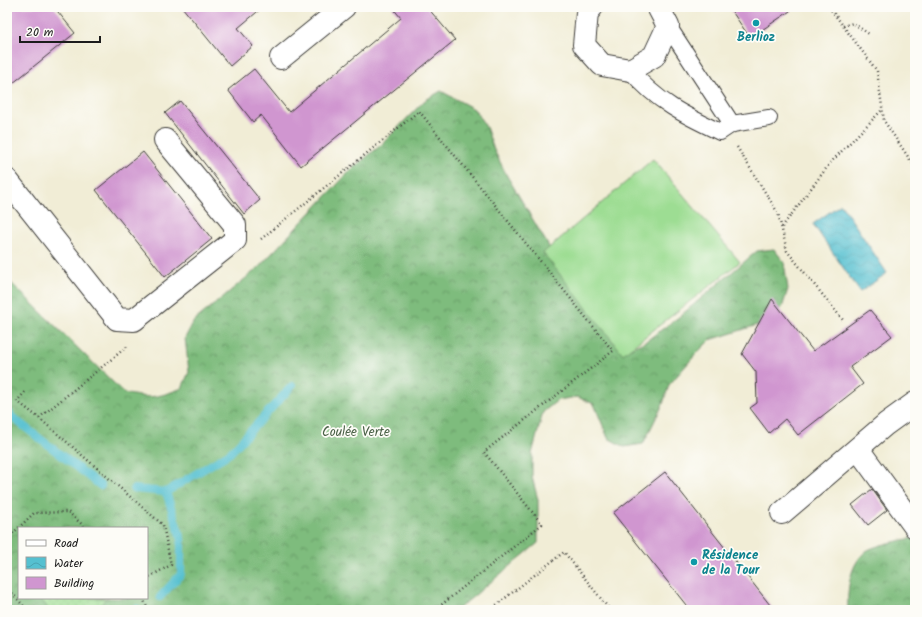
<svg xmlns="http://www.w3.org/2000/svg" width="922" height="617" viewBox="0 0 922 617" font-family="Kalam,sans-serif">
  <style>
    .forest { fill: url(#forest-crowns); stroke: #4d6c4c; fill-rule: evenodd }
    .park { fill: url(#park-dots); stroke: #5c7c58 }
    .pitch { fill: #9ddd93; stroke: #5c7c58 }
    .water { fill: url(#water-waves); stroke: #386e76 }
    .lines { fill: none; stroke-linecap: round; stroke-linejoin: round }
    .stream { stroke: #55c0d0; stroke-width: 8 }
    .building { fill: #d096d0 }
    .lane-casing { stroke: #3c3b38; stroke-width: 18 }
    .street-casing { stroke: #3c3b38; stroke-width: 24 }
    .path { stroke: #3c3b38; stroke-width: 2.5; stroke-dasharray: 1 3; stroke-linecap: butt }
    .lane { stroke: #fff; stroke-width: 16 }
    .street { stroke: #fff; stroke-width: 22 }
    .culture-dot { fill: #0f9aa8; stroke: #fdfcf7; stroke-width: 1.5 }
    .labels { text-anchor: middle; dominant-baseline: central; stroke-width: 3.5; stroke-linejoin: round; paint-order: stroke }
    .culture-label { font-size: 13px; font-weight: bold; fill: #0d838f; stroke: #fdfcf7 }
    .park-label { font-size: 13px; fill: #496046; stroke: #fdfcf7 }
  </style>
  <defs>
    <pattern id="forest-crowns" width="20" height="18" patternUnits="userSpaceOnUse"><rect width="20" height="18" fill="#7ebc7d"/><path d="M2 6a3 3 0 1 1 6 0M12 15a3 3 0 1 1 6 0" fill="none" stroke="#669866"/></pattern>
    <pattern id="park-dots" width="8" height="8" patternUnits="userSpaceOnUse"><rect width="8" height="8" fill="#9ddd93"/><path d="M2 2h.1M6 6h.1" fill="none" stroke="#87bd7e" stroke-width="1.8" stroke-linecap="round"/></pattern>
    <pattern id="water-waves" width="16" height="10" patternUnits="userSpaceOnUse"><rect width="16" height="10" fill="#55c0d0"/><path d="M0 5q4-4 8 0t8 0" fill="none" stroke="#49a4b2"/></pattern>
  </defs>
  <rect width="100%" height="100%" fill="#fdfcf7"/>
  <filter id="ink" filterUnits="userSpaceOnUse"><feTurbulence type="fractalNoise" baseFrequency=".025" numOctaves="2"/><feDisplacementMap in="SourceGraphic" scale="8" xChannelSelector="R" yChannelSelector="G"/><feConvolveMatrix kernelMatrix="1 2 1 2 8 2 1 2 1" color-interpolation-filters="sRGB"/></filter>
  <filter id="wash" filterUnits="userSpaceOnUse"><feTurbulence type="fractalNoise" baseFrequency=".012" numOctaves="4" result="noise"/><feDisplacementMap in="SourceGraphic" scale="16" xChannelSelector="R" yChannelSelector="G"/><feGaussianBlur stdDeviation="0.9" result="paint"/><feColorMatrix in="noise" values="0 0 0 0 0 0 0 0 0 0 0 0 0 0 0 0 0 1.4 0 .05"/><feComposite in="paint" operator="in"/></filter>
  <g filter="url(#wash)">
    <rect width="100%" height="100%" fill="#f1edd6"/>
    <g class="forest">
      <path d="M441 91 474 109 486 127 494 150 507 176 564 272 602 320 613 342 627 350 646 341 680 316 757 251 774 249 784 262 788 289 782 308 770 321 710 340 697 353 669 385 663 404 643 444 624 447 608 438 594 404 577 397 558 400 543 412 532 454V477L538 500V543L457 610H7V279L124 393C149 399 157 398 182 388L189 372 185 338 194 321 258 268 353 168 380 146 424 101ZM19 528H147V598H19Z"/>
      <path d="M915 538V610H848C847 591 849 566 865 552 871 546 905 539 915 538Z"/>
    </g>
    <path class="park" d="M40 598H106L97 610H49Z"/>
    <path class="pitch" d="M653 159 740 262 623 354 543 253Z"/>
    <path class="water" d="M841 204 887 273 860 292 813 224Z"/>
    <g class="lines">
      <g class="stream">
        <path d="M7 410 12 417 101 486"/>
        <path d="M134 489 166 492 230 453 292 386"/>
        <path d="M160 597 181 574V538L166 492"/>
        <path d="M136 610 137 609"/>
      </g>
    </g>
    <g id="blocks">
      <g class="building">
        <path d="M7 7H54L75 33 7 88Z"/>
        <path d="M182 7H263L238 28 253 46 230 66Z"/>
        <path d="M392 7H427L455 40 301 166 261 115 253 122 228 90 254 69 289 112 401 18Z"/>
        <path d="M729 7H796L750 38Z"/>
        <path d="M180 101 260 200 244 214 165 113Z"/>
        <path d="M143 152 212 239 165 277 96 190Z"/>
        <path d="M772 299 813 351 870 310 892 336 850 367 863 384 798 435 785 419 769 433 750 408 757 403 756 372 742 354Z"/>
        <path d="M665 472 774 610H690L613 513Z"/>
        <path d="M872 489 887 510 868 525 852 505Z"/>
      </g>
    </g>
  </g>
  <g filter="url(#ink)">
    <use href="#blocks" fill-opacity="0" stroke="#3c3b38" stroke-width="1"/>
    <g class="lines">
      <defs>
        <g id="lane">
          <path d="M668 26 732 124 769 118"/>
          <path d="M630 70C657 102 684 115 720 132L732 124"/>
        </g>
        <g id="street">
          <path d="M592 7 587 13 584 45 602 65 630 70 654 56 668 26 658 7"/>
          <path d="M281 58 344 7"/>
          <path d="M7 180 117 319 134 320 235 240V225L165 140"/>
          <path d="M858 449 915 527"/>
          <path d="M782 513 886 424 915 403"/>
        </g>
      </defs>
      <use href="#lane" class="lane-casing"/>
      <use href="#street" class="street-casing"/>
      <g class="path">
        <path d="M829 7 877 71 884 121 915 167"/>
        <path d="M843 26 853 23 869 34"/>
        <path d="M737 147 778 213 787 251 843 320"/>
        <path d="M782 227 831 162 881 111"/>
        <path d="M261 239 419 111 613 351 484 452 542 524 435 610"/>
        <path d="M25 392 17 401 39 418 129 345"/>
        <path d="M39 418 163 525 171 565 147 578"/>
        <path d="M7 539 34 513 68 512 86 528"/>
        <path d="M7 587 27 610"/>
        <path d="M143 598 148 610"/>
        <path d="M490 610 564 552 610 610"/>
      </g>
      <use href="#lane" class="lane"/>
      <use href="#street" class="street"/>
    </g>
  </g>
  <g class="culture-dot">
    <circle cx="756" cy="23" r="4"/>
    <circle cx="694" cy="562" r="4"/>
  </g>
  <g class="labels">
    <g class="culture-label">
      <text x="756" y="37">Berlioz</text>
      <text x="702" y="555" text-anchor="start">Résidence<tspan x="702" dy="15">de la Tour</tspan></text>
    </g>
    <g class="park-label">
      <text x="356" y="432">Coulée Verte</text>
    </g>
  </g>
  <rect width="922" height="617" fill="none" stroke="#fdfcf7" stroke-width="24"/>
  <rect x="18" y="527" width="130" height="72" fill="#fdfcf7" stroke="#a3a29f"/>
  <rect x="26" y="540" width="20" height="6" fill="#ffffff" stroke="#a3a29f"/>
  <text x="54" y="547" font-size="12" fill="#1c1c1c">Road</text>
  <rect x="26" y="557" width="20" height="12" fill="url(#water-waves)" stroke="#a3a29f"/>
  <text x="54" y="567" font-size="12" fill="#1c1c1c">Water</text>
  <rect x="26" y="577" width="20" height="12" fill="#d096d0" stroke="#a3a29f"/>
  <text x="54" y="587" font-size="12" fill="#1c1c1c">Building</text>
  <path d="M20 36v6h80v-6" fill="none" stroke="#1c1c1c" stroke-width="2"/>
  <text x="26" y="36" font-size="12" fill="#1c1c1c" stroke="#fdfcf7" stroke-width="3" paint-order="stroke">20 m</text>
</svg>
